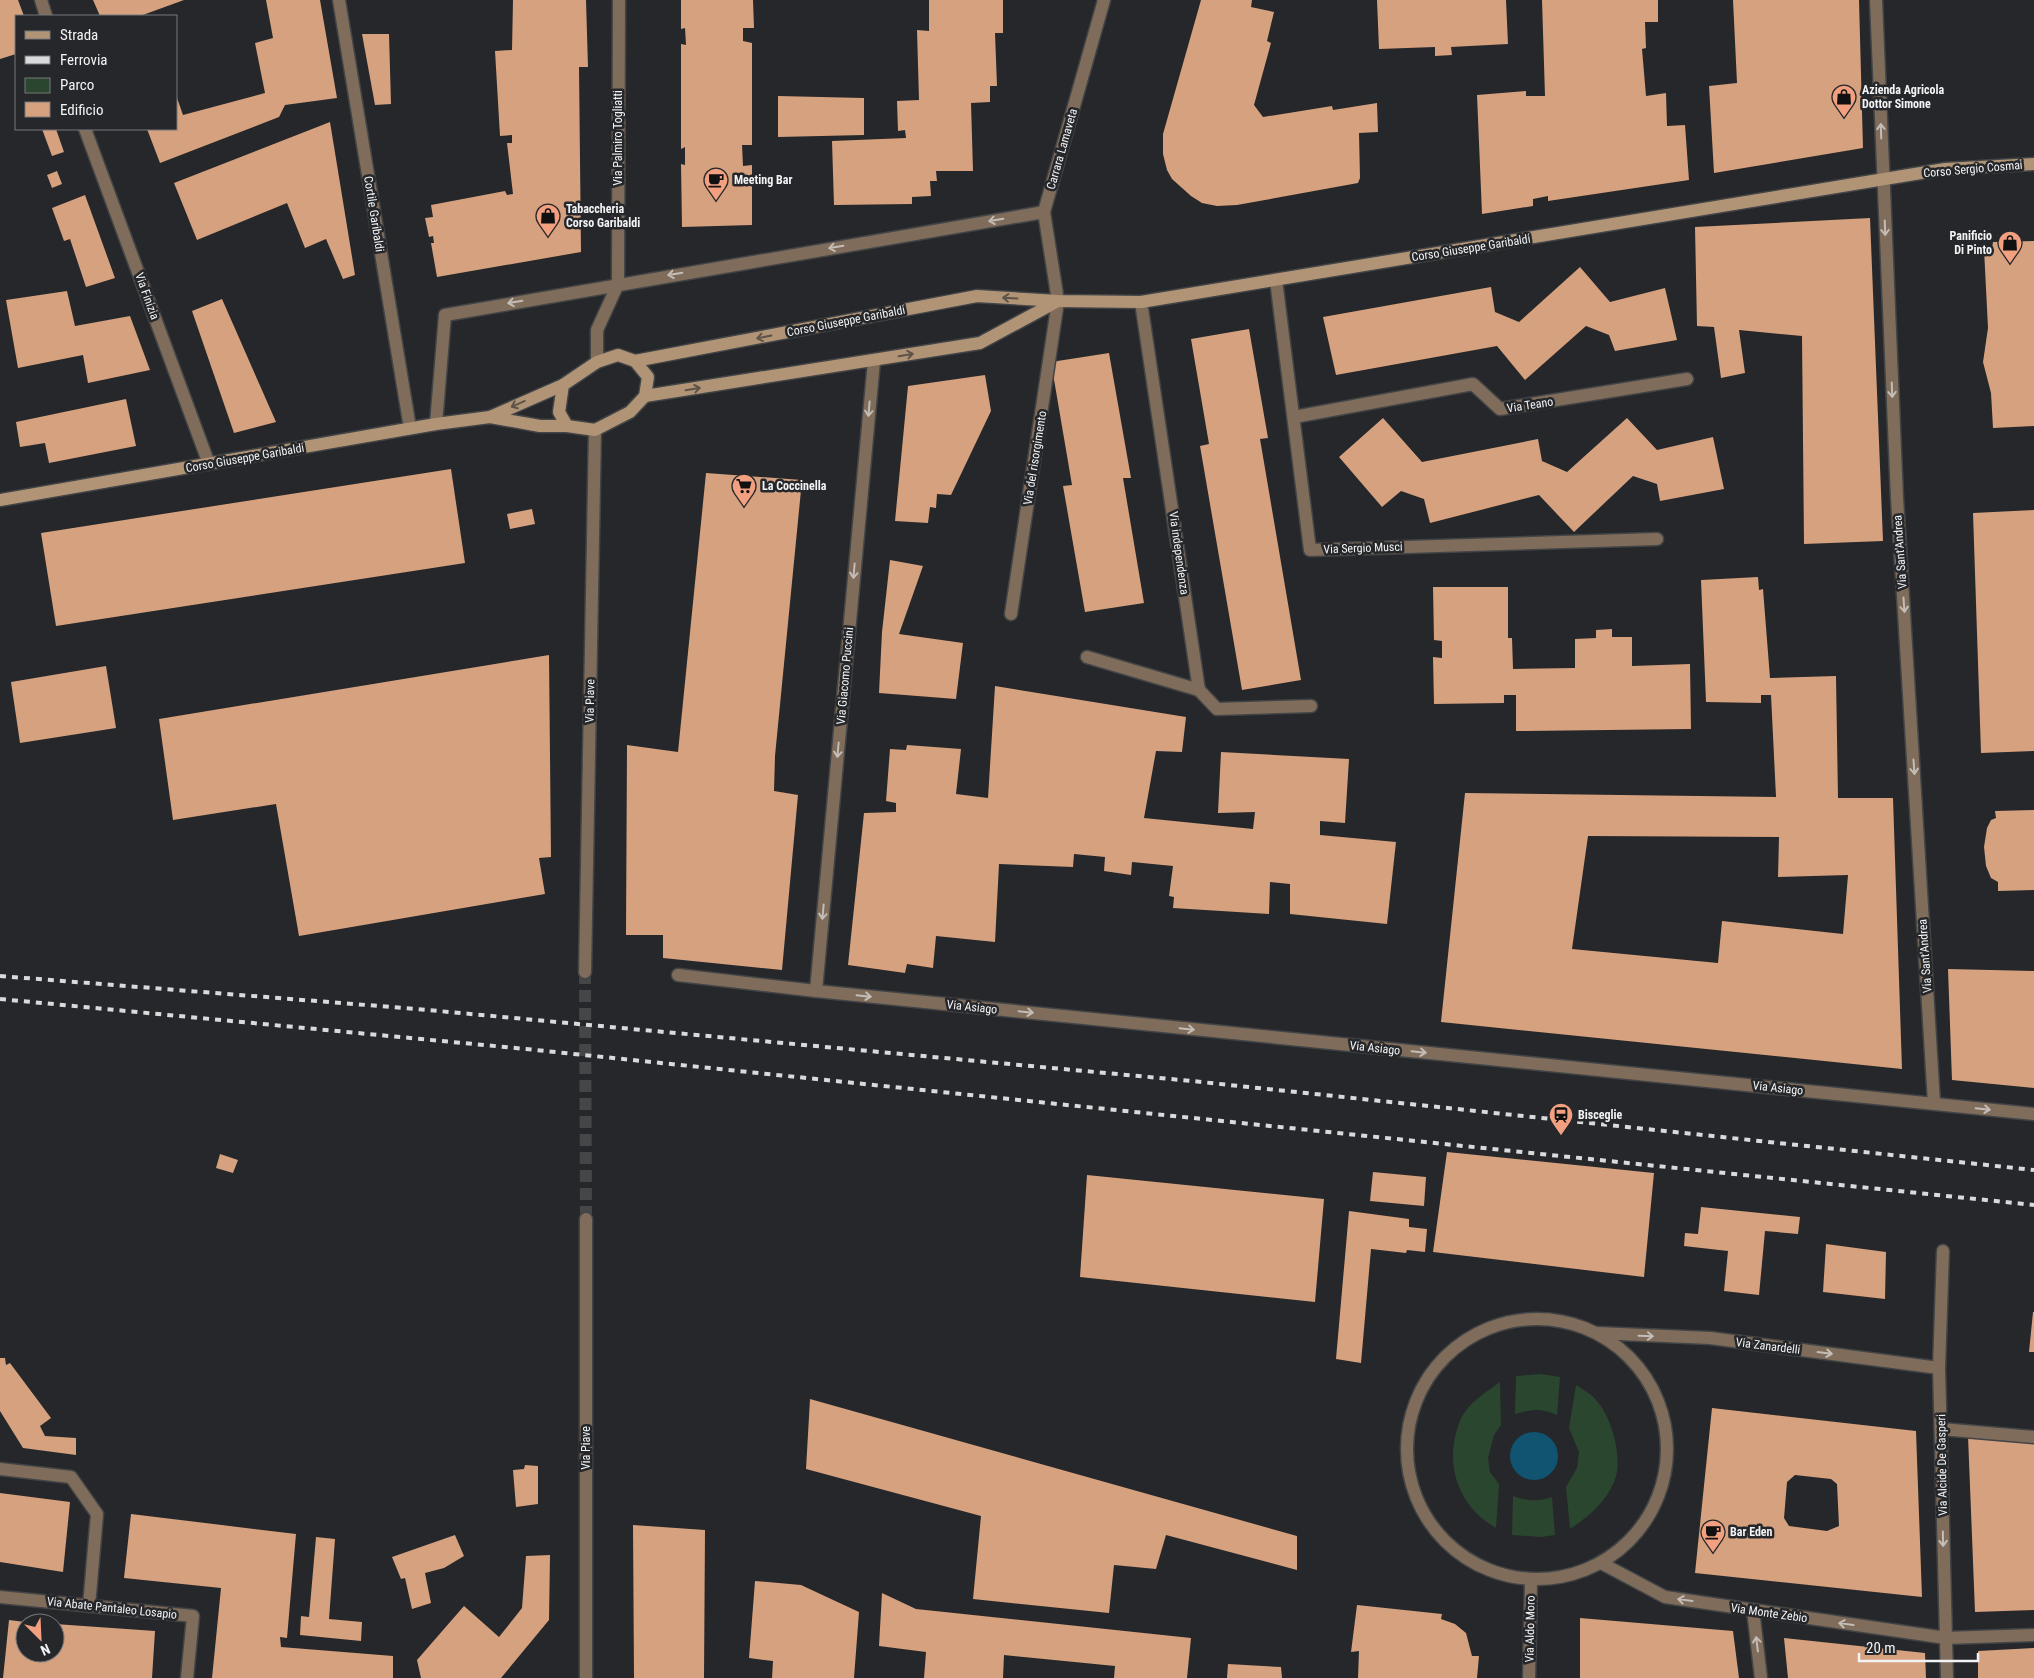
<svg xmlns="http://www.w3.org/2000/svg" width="2034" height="1678" viewBox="0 0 2034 1678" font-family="'Roboto Condensed',sans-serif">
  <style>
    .green { fill: #2b462e }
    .water { fill: #105471 }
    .building { fill: #d6a17e; fill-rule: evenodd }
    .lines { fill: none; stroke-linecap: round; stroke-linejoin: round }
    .tertiary-tunnel { stroke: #444648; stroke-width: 12; stroke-dasharray: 12 6; stroke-linecap: butt }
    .service-casing { stroke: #424446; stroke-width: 15 }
    .minor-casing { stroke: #424446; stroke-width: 15 }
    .tertiary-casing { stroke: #424446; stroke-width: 15 }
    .secondary-casing { stroke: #424446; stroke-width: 15 }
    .service { stroke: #7f6c5a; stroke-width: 12 }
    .minor { stroke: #7f6c5a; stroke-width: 12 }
    .tertiary { stroke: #7f6c5a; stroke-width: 12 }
    .secondary { stroke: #b19476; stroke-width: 12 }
    .rail { stroke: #d9dadc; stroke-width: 4; stroke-dasharray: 6 6; stroke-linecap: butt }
    .oneway { stroke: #c4bdb7 }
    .oneway2 { stroke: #5d5348 }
    .labels { text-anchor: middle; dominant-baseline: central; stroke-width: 5; stroke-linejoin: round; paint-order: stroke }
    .poi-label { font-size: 12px; font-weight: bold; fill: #f2f3f5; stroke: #25272a; text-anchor: start }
    .street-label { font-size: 12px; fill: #f2f3f5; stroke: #25272a }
  </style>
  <rect width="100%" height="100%" fill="#25272a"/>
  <g class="green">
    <path d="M1541 1374 1560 1377 1557 1415C1541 1408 1532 1409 1515 1414L1516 1376Z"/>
    <path d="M1500 1382 1501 1425 1494 1435 1488 1458 1490 1472 1499 1484 1496 1528C1463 1509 1447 1474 1455 1437 1457 1429 1460 1418 1465 1412 1474 1399 1488 1391 1500 1382Z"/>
    <path d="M1576 1385C1582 1389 1590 1393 1595 1399 1612 1416 1624 1460 1614 1482 1605 1503 1588 1517 1570 1529L1566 1487 1577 1468 1579 1452 1569 1428Z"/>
    <path d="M1513 1496C1527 1501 1537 1502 1552 1497L1555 1535 1541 1537 1512 1535Z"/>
  </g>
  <circle class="water" cx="1534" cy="1456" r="24"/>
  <g class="building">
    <path d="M0 0H18L24 16H16V54L0 59Z"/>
    <path d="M93 0H184L140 16H100Z"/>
    <path d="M266 0H320L337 98 285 105 279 117 160 163 147 129H176V95L183 115 265 93 255 43 273 38Z"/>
    <path d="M513 0H586L588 67H579L581 252 437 277 431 243H434L433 236 429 237 425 218 433 217 431 205 505 191 507 195 513 194 507 143H512V135L500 136 495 51 512 50Z"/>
    <path d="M681 0H753L754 28H743V41L752 43V145H742L743 166 752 165V225L682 227 681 164 685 165V147L681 149V44L686 45 685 28 681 29Z"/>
    <path d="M929 0H1003V33H995L997 86H990V102L971 103 973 171H936L937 181H930L931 196 912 197V204L834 205 832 141 906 138 905 130 898 131 897 101 919 100 917 30 929 31Z"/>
    <path d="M1201 0H1252L1251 7 1274 12 1267 41 1271 43 1254 105 1263 117 1332 106 1333 110 1377 103 1378 132 1359 133 1360 178 1358 183 1237 205 1217 206 1202 203 1191 196 1172 179 1167 170 1163 154V134Z"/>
    <path d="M1377 0H1506L1508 44 1451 47 1452 55 1435 56V47L1379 49Z"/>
    <path d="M1542 0H1658V22H1645L1646 48 1642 49 1646 96 1666 93 1667 126 1685 125 1689 180 1548 201V196L1533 199V206L1482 214 1477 95 1526 91V96H1545Z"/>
    <path d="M1733 0H1859L1863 148 1714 173 1709 86 1737 83Z"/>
    <path d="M362 34H389L391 104 375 105Z"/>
    <path d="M778 96 864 98V135L778 137Z"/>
    <path d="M330 122 355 275 343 279 326 239 305 248 287 203 197 240 174 183Z"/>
    <path d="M42 129H56L64 152 52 156Z"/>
    <path d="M57 171 62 184 52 188 47 175Z"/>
    <path d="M85 195 115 278 86 287 70 239 64 241 52 208Z"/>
    <path d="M1870 218 1883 541 1804 544 1802 336 1739 330 1745 373 1721 378 1714 327 1697 326 1695 227Z"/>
    <path d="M2034 241V426L1993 428 1991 393 1983 362 1988 328 1984 249 1992 248 1993 242Z"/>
    <path d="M1580 267 1610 302 1665 288 1677 340 1615 351 1609 335 1586 326 1525 380 1497 346 1336 375 1323 317 1491 287 1495 312 1519 322Z"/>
    <path d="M67 291 75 326 130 316 150 370 88 383 83 355 18 368 6 300Z"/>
    <path d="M222 299 276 422 234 433 192 311Z"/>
    <path d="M1249 329 1268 438 1260 439 1301 680 1242 690 1200 446 1209 444 1191 339Z"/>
    <path d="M1109 353 1131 478H1123L1144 603 1085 612 1063 486 1072 485 1051 362Z"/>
    <path d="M985 375 991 411 951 495 937 494 936 508 930 507 928 523 895 521 908 386Z"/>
    <path d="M126 399 136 446 49 463 45 443 20 447 16 422Z"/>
    <path d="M1383 418 1422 462 1538 439 1542 461 1567 472 1627 418 1657 450 1713 437 1724 489 1660 501 1657 484 1633 476 1574 532 1539 495 1430 523 1424 499 1401 491 1382 507 1339 457Z"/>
    <path d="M451 469 465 563 56 626 41 533Z"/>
    <path d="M706 473 802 480 775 756 774 791 798 795 782 970 663 958V935H626L627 745 678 752Z"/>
    <path d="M532 509 535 524 510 529 507 514Z"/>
    <path d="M2034 510V751L1981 753 1973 513Z"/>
    <path d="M890 560 923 566 899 634 963 643 956 699 879 693 882 632Z"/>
    <path d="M1758 577 1759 590 1763 589 1770 678 1836 676 1838 798H1893L1902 1069 1441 1022 1465 793 1776 797 1771 695H1761V703L1706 702 1701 580ZM1588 836 1779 837 1778 877 1848 875 1843 934 1722 921 1718 963 1572 949Z"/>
    <path d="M1433 587H1508V638H1512L1513 669 1575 668V639L1596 638V630L1612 629V637H1632V666L1690 664 1691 729 1516 731V695H1504V703L1434 704 1433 657 1442 658V641L1434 640Z"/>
    <path d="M549 655 551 857 539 858 545 894 299 936 276 804 173 820 159 719Z"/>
    <path d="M106 666 116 728 20 743 11 682Z"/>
    <path d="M995 686 1186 717 1182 752 1156 751 1144 818 1253 829 1255 812 1218 813 1221 752 1349 759 1345 823 1320 821V835L1396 842 1387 924 1290 914V884L1270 882 1269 914 1173 908 1174 897 1169 896 1173 866 1132 862 1131 875 1104 871 1105 857 1074 854 1073 867 999 864 995 942 936 936 933 968 907 964 905 973 848 965 864 813 896 812V803L886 801 890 749 906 750 907 745 961 749 956 794 988 798Z"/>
    <path d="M2034 810V890L1998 891V882L1991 878 1986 866 1984 847 1987 828 1991 820 1996 818 1995 811Z"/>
    <path d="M1948 969 2034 971V1088L1952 1080Z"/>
    <path d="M1447 1152 1654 1173 1644 1277 1433 1252Z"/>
    <path d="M220 1154 238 1160 233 1173 216 1168Z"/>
    <path d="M1373 1172 1426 1177 1424 1206 1370 1201Z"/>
    <path d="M1087 1175 1324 1199 1315 1302 1080 1277Z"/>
    <path d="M1701 1207 1800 1217 1798 1234 1765 1231 1759 1295 1724 1291 1728 1251 1684 1246 1685 1233 1698 1234Z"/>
    <path d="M1349 1211 1409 1219V1227L1427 1229 1425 1252 1407 1250 1406 1253 1371 1249 1361 1363 1336 1359Z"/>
    <path d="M1826 1244 1886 1252 1885 1299 1823 1292Z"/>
    <path d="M2033 1312H2034V1352H2029Z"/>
    <path d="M0 1358H5L6 1365 10 1363 51 1418 40 1426 45 1436 76 1438V1455L23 1448 0 1411Z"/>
    <path d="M810 1399 1297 1536V1570L1166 1535 1156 1569 1114 1565 1109 1613 973 1599 981 1516 806 1469Z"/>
    <path d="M1712 1408 1916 1431 1922 1597 1695 1573ZM1795 1475 1831 1479 1837 1484 1839 1526 1827 1531 1789 1526 1784 1518 1787 1482Z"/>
    <path d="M1968 1436 2034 1442V1610L1975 1612Z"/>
    <path d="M525 1465 538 1466V1504L516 1507 513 1470 524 1469Z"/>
    <path d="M0 1493 70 1502 63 1572 0 1562Z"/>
    <path d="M131 1514 296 1534 287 1638 280 1637 281 1647 393 1656V1678H212L221 1588 124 1578Z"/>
    <path d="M633 1525 705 1530 704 1678H634Z"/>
    <path d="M455 1535 464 1556 444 1568 425 1573 431 1603 412 1609 405 1578 401 1579 392 1557Z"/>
    <path d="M316 1537 335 1539 329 1619 362 1622 361 1641 300 1635 301 1616 309 1617Z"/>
    <path d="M550 1555 549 1620 501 1678H421L417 1660 464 1606 499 1637 522 1608 526 1556Z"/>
    <path d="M755 1581 801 1585 859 1612 854 1678H772L773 1661 749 1658Z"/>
    <path d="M882 1593 916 1609 1191 1638 1187 1678H1114L1115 1666 1004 1655 1003 1678H924L926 1652 879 1646Z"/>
    <path d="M1357 1605 1442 1614 1441 1619 1455 1624 1466 1633 1472 1656H1479L1477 1678H1358L1359 1651 1351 1652Z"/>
    <path d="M1580 1618 1733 1631 1739 1678H1580Z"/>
    <path d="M9 1620 25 1622V1653H55V1624L155 1631 152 1678H3Z"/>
    <path d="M1784 1638 1925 1653 1926 1678H1788Z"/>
    <path d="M2034 1648V1678H1978V1651Z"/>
    <path d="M1228 1664 1281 1667 1282 1678H1227Z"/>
  </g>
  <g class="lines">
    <path class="tertiary-tunnel" d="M585 972 586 1219"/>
    <defs>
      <g id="service">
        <path d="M436 424 445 315 1044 212"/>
        <path d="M1199 690 1217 709 1311 706"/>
        <path d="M678 975 816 991"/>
        <path d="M1941 1429 2034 1437"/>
      </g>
      <g id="minor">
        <path d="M41 0 46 16"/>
        <path d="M339 0 410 428"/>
        <path d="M1876 0 1897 498 1934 1103"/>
        <path d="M85 129 209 464"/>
        <path d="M1276 280 1310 550 1657 539"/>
        <path d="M874 361 816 991 2034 1114"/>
        <path d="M597 362V330L618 284 619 0"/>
        <path d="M1294 417 1473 384 1500 409 1687 379"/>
        <path d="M1011 614 1058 301"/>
        <path d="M1087 657 1199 690 1141 302"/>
        <path d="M1943 1251 1939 1368 1947 1678"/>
        <circle cx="1537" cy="1449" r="130"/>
        <path d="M1597 1333 1710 1338 1939 1368"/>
        <path d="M0 1469 71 1477 97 1514 89 1606"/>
        <path d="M1601 1563 1665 1597 1946 1638 2034 1635"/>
        <path d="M0 1597 193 1616 187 1678"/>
        <path d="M1753 1610 1761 1678"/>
        <path d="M1529 1678 1531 1580"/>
      </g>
      <g id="tertiary">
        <path d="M1058 301 1044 212 1104 0"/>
        <path d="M585 972 595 430"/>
        <path d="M586 1219V1678"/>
      </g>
      <g id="secondary">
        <path d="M618 355 635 361 648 377 645 396 630 412 595 430 567 426 559 412 563 385 597 362Z"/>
        <path d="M635 361 977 296 1058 301 1141 302 1945 169 2034 164"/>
        <path d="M563 385 490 417 540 426H567"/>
        <path d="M645 396 980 343 1058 301"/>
        <path d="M0 500 436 424 490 417"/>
      </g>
    </defs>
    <use href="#service" class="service-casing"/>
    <use href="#minor" class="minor-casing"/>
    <use href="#tertiary" class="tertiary-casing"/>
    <use href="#secondary" class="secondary-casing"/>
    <use href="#service" class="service"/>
    <use href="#minor" class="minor"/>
    <use href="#tertiary" class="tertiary"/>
    <use href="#secondary" class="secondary"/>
    <g class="rail">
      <path d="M0 976 417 1009 1192 1081 2034 1170"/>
      <path d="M0 999 526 1049 2034 1205"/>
    </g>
  </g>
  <defs><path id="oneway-shaft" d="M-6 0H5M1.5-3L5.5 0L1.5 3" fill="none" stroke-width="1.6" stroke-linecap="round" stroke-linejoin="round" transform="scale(1.25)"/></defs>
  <g class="oneway">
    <use href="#oneway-shaft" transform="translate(1881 131) rotate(-92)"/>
    <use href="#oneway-shaft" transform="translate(996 220) rotate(170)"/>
    <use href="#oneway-shaft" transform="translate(1885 228) rotate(88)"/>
    <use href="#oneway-shaft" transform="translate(836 247) rotate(170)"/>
    <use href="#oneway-shaft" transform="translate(675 274) rotate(170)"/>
    <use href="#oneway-shaft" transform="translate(515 302) rotate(170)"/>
    <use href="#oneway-shaft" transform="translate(1892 390) rotate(88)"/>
    <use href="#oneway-shaft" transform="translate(869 409) rotate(95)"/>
    <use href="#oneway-shaft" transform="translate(854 571) rotate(95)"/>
    <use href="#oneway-shaft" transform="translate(1904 605) rotate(86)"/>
    <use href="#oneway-shaft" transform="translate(838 750) rotate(95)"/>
    <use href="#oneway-shaft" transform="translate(1914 767) rotate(86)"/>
    <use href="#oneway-shaft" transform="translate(823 912) rotate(95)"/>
    <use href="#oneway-shaft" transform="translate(864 996) rotate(6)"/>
    <use href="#oneway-shaft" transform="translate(1026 1012) rotate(6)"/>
    <use href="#oneway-shaft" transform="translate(1187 1029) rotate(6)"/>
    <use href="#oneway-shaft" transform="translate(1419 1052) rotate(6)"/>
    <use href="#oneway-shaft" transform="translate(1983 1109) rotate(6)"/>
    <use href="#oneway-shaft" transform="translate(1646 1336) rotate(2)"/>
    <use href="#oneway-shaft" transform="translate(1825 1353) rotate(7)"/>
    <use href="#oneway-shaft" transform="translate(1943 1539) rotate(89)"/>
    <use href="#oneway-shaft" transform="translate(1685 1600) rotate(-172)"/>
    <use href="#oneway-shaft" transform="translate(1846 1624) rotate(-172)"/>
    <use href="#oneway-shaft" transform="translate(1757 1644) rotate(-97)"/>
  </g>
  <g class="oneway2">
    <use href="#oneway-shaft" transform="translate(1010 298) rotate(-177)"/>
    <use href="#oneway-shaft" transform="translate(764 337) rotate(169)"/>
    <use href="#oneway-shaft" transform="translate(906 355) rotate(-10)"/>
    <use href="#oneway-shaft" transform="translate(693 389) rotate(-9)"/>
    <use href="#oneway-shaft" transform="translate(518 404) rotate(156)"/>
  </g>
  <defs>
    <symbol id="shop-pin" viewBox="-11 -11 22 30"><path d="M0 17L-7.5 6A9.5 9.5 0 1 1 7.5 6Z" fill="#f2a080" stroke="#25272a"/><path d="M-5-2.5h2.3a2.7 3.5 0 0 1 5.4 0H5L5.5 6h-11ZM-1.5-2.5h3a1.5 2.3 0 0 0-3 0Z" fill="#111"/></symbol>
    <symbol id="cafe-pin" viewBox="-11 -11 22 30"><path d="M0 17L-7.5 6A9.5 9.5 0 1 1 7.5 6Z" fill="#f2a080" stroke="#25272a"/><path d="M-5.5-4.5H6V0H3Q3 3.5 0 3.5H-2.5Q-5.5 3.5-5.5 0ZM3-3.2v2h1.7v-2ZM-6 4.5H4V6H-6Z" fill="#111"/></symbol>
    <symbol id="supermarket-pin" viewBox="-11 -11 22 30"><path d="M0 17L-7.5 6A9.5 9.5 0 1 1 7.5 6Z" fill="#f2a080" stroke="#25272a"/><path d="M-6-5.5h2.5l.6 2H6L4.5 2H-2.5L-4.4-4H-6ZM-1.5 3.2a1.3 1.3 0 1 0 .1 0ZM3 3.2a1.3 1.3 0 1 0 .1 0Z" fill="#111"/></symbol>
    <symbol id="station-pin" viewBox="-11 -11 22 30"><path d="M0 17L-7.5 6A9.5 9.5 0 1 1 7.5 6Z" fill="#f2a080" stroke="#25272a"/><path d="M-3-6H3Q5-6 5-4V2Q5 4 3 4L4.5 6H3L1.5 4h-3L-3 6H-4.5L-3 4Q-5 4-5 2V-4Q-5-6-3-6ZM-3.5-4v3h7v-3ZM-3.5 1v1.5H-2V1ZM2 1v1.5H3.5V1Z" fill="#111"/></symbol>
  </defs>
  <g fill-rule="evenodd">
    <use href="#shop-pin" x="1830" y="83" width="28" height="38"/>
    <use href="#cafe-pin" x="702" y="166" width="28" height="38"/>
    <use href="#shop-pin" x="534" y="202" width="28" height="38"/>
    <use href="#shop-pin" x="1996" y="229" width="28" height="38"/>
    <use href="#supermarket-pin" x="730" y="472" width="28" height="38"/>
    <use href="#station-pin" x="1547" y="1101" width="28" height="38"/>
    <use href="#cafe-pin" x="1699" y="1518" width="28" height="38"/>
  </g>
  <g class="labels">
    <g class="poi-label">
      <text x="1862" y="90">Azienda Agricola<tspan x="1862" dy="14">Dottor Simone</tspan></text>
      <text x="734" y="180">Meeting Bar</text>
      <text x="566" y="209">Tabaccheria<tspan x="566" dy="14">Corso Garibaldi</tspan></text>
      <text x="1992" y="236" text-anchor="end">Panificio<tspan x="1992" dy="14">Di Pinto</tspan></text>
      <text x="762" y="486">La Coccinella</text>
      <text x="1578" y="1115">Bisceglie</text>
      <text x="1730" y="1532">Bar Eden</text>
    </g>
    <g class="street-label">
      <text transform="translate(618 138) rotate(-90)">Via Palmiro Togliatti</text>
      <text transform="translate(1062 149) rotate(-74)">Carrara Lamaveta</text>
      <text transform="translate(1973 169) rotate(-5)">Corso Sergio Cosmai</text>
      <text transform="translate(374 214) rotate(81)">Cortile Garibaldi</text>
      <text transform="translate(1471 248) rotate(-9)">Corso Giuseppe Garibaldi</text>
      <text transform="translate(147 296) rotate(70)">Via Finizia</text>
      <text transform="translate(846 321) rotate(-11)">Corso Giuseppe Garibaldi</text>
      <text transform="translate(1530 405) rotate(-9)">Via Teano</text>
      <text transform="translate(245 458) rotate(-10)">Corso Giuseppe Garibaldi</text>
      <text transform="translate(1035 458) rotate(-81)">Via del risorgimento</text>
      <text transform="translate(1363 548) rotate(-2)">Via Sergio Musci</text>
      <text transform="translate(1900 552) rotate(-94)">Via Sant'Andrea</text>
      <text transform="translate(1179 553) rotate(82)">Via independenza</text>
      <text transform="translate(845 676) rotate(-85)">Via Giacomo Puccini</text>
      <text transform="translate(590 701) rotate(-89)">Via Piave</text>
      <text transform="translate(1925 956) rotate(-94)">Via Sant'Andrea</text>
      <text transform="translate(972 1007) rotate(6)">Via Asiago</text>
      <text transform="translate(1375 1048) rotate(6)">Via Asiago</text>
      <text transform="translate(1778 1088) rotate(6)">Via Asiago</text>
      <text transform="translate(1768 1346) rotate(7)">Via Zanardelli</text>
      <text transform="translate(586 1448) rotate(-90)">Via Piave</text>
      <text transform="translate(1942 1465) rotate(-91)">Via Alcide De Gasperi</text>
      <text transform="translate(112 1608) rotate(6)">Via Abate Pantaleo Losapio</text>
      <text transform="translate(1769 1613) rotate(8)">Via Monte Zebio</text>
      <text transform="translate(1530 1629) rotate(-89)">Via Aldo Moro</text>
    </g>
  </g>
  <rect x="15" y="15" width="162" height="115" fill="#25272a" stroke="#77797b"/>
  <rect x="25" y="31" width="25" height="8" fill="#b19476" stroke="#77797b"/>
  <text x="60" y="40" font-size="15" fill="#f2f3f5">Strada</text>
  <rect x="25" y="56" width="25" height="8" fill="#d9dadc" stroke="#77797b"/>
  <text x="60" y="65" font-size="15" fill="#f2f3f5">Ferrovia</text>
  <rect x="25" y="78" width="25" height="15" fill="#2b462e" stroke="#77797b"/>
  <text x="60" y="90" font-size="15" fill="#f2f3f5">Parco</text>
  <rect x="25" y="102" width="25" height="15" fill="#d6a17e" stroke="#77797b"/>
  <text x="60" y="115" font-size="15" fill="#f2f3f5">Edificio</text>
  <g transform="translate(40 1638) rotate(156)"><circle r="24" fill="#25272a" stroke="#77797b"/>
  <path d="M0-4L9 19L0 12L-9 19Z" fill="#f2a080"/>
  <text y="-8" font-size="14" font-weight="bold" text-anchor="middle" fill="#f2f3f5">N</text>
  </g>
  <path d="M1859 1653v8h119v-8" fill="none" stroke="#f2f3f5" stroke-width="2.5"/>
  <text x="1866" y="1653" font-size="15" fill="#f2f3f5" stroke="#25272a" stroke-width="4" paint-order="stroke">20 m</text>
</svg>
